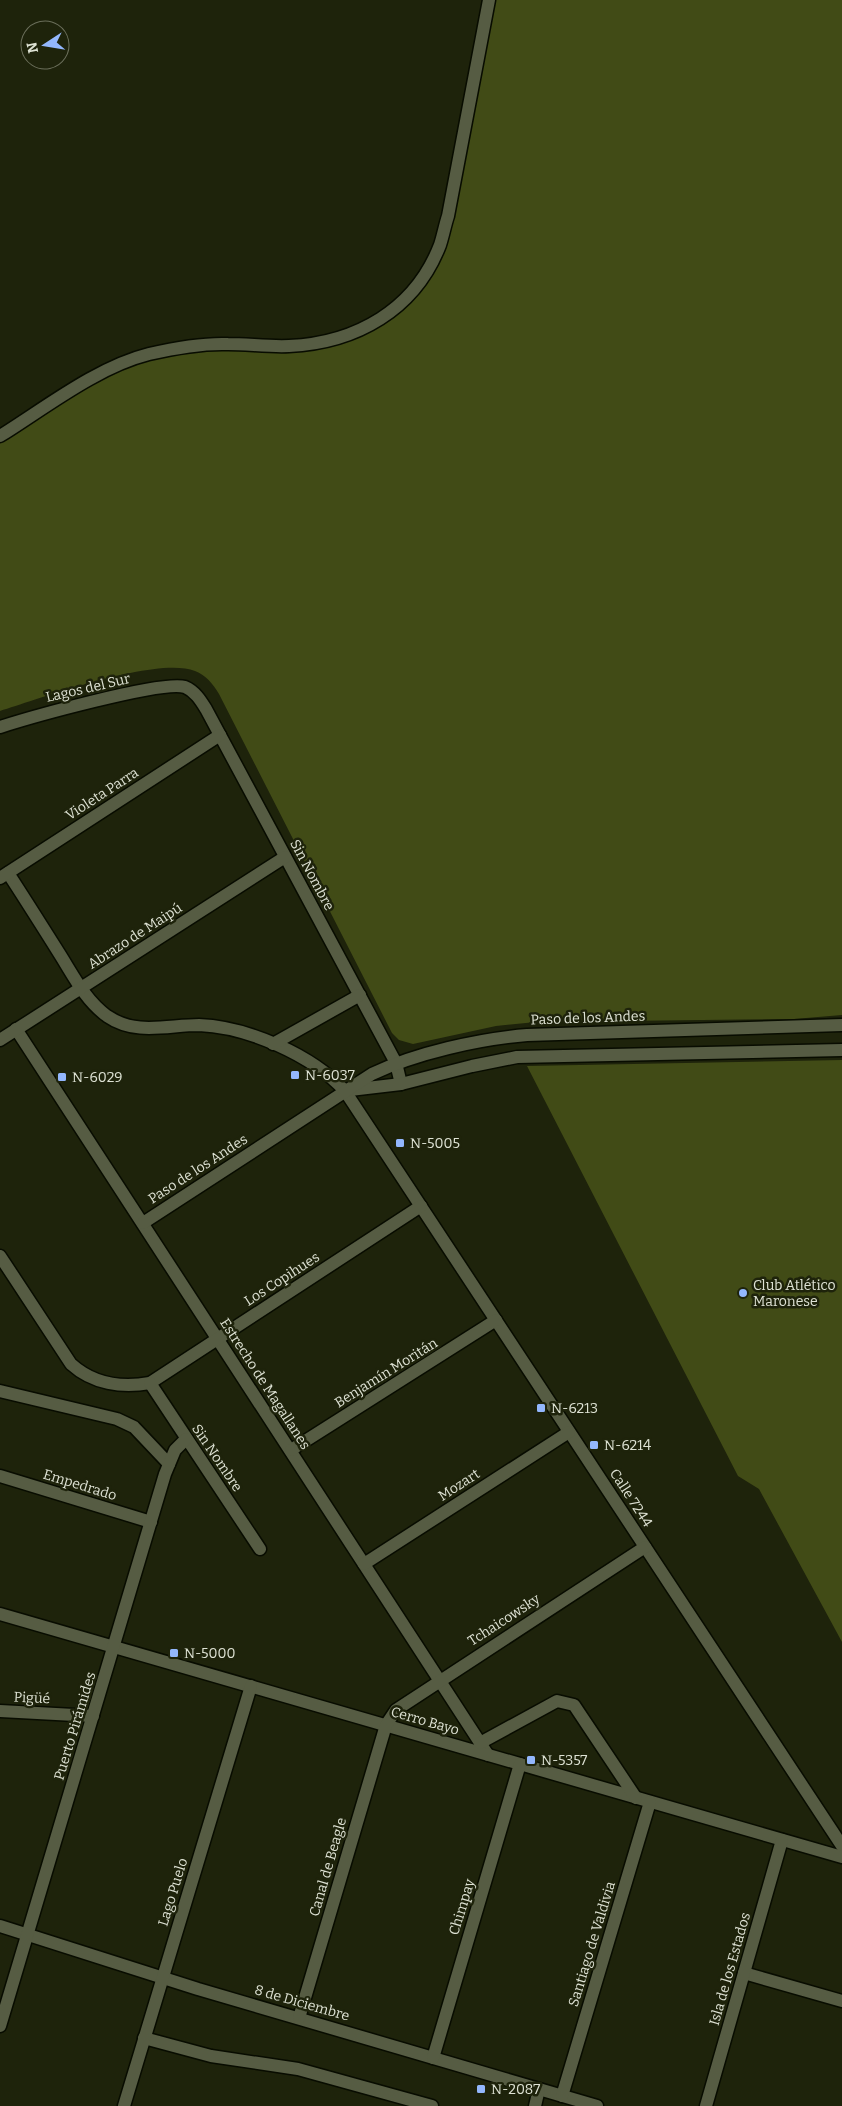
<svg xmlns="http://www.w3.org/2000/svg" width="842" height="2106" viewBox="0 0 842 2106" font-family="Bitter,serif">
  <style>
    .green { fill: #414b16 }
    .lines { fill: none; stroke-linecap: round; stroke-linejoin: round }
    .minor-casing { stroke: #080c00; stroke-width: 15 }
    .minor { stroke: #565c43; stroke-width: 12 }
    .poi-dot { fill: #93b7fd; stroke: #1e230b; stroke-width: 2 }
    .labels { text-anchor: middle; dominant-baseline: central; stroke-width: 5; stroke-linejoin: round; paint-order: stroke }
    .street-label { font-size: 14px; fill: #dee2d4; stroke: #1e230b }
    .poi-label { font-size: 14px; fill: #dee2d4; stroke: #1e230b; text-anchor: start }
  </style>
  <rect width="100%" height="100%" fill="#1e230b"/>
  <g class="green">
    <path d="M489 0H842V1015L794 1019 536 1022 496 1026 413 1044 399 1040 392 1033 219 694C213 684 206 675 195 671 156 656 42 698 0 711V436L69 393 147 355 315 343 391 313 440 245Z"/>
    <path d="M842 1060V1642L759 1489 738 1476 527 1066Z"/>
  </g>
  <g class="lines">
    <defs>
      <g id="minor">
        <path d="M0 436C45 408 97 367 149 354 175 348 202 343 228 344 248 344 269 347 289 346 356 343 415 310 440 245 443 236 445 225 448 216L489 0"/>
        <path d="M0 727C28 718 162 680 185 687 195 691 201 701 206 709L396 1063 401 1084"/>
        <path d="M8 873C25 899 42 926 59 953 73 975 85 1000 107 1016 136 1036 168 1025 199 1025 248 1027 312 1055 345 1091L842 1846"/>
        <path d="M0 878 220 735"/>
        <path d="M16 1029 488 1755"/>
        <path d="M0 1040 285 857"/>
        <path d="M273 1044 360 995"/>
        <path d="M350 1090 401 1084 472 1066 517 1057 842 1050"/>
        <path d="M143 1223 372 1074C416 1053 479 1039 527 1035L842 1025"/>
        <path d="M0 1256 71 1364C93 1384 122 1388 150 1383L421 1206"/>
        <path d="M150 1383 260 1549"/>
        <path d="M0 1391 117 1419 134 1427 169 1464"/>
        <path d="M291 1450 496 1320"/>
        <path d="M0 1476 151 1522"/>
        <path d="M364 1564 569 1432"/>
        <path d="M0 1614 842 1857"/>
        <path d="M0 1711 93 1716"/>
        <path d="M480 1743 557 1701 574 1705 636 1798"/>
        <path d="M0 1926 198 1989 597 2106"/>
        <path d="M744 1973 842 2001"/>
        <path d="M299 2018 386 1725 396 1710 645 1547"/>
        <path d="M0 2026 165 1474 175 1450 186 1439"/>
        <path d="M144 2038 211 2056 298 2069 432 2106"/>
        <path d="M433 2058 520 1764"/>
        <path d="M562 2096 650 1802"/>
        <path d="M124 2106 251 1686"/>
        <path d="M535 2106 539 2089"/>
        <path d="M706 2106 782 1840"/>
      </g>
    </defs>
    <use href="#minor" class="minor-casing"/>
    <use href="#minor" class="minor"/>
  </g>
  <g class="poi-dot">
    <rect x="290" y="1070" width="10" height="10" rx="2.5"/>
    <rect x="57" y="1072" width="10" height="10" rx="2.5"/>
    <rect x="395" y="1138" width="10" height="10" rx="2.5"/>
    <circle cx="743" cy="1293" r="5"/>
    <rect x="536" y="1403" width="10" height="10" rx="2.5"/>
    <rect x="589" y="1440" width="10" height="10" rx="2.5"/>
    <rect x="169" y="1648" width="10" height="10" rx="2.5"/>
    <rect x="526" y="1755" width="10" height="10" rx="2.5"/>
    <rect x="476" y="2084" width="10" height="10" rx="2.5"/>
  </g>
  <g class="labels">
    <g class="street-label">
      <text transform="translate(88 688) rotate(-13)">Lagos del Sur</text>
      <text transform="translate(102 794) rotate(-33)">Violeta Parra</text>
      <text transform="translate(312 875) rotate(62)">Sin Nombre</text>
      <text transform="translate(135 936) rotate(-33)">Abrazo de Maipú</text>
      <text transform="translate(588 1018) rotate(-2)">Paso de los Andes</text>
      <text transform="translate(198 1169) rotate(-33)">Paso de los Andes</text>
      <text transform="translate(282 1279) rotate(-33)">Los Copihues</text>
      <text transform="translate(386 1373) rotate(-32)">Benjamín Moritán</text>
      <text transform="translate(265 1384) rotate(57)">Estrecho de Magallanes</text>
      <text transform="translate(217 1458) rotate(56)">Sin Nombre</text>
      <text transform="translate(80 1485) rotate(17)">Empedrado</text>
      <text transform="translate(459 1485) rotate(-33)">Mozart</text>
      <text transform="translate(631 1498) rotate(57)">Calle 7244</text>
      <text transform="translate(504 1620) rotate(-33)">Tchaicowsky</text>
      <text transform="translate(32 1698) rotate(3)">Pigüé</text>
      <text transform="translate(425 1721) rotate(16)">Cerro Bayo</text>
      <text transform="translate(75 1726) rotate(-73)">Puerto Pirámides</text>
      <text transform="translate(328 1867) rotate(-74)">Canal de Beagle</text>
      <text transform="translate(173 1892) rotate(-73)">Lago Puelo</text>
      <text transform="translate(462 1907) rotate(-73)">Chimpay</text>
      <text transform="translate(592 1944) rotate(-73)">Santiago de Valdivia</text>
      <text transform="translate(730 1969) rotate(-74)">Isla de los Estados</text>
      <text transform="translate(302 2003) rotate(16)">8 de Diciembre</text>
    </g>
    <g class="poi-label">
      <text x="305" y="1075">N-6037</text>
      <text x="72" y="1077">N-6029</text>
      <text x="410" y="1143">N-5005</text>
      <text x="753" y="1285">Club Atlético<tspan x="753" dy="16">Maronese</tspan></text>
      <text x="551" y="1408">N-6213</text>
      <text x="604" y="1445">N-6214</text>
      <text x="184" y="1653">N-5000</text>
      <text x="541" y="1760">N-5357</text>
      <text x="491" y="2089">N-2087</text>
    </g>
  </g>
  <g transform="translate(45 45) rotate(258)"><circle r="24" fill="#1e230b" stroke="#6b6f5b"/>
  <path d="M0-4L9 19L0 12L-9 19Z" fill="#93b7fd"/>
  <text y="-8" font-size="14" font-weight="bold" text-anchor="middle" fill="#dee2d4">N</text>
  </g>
</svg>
